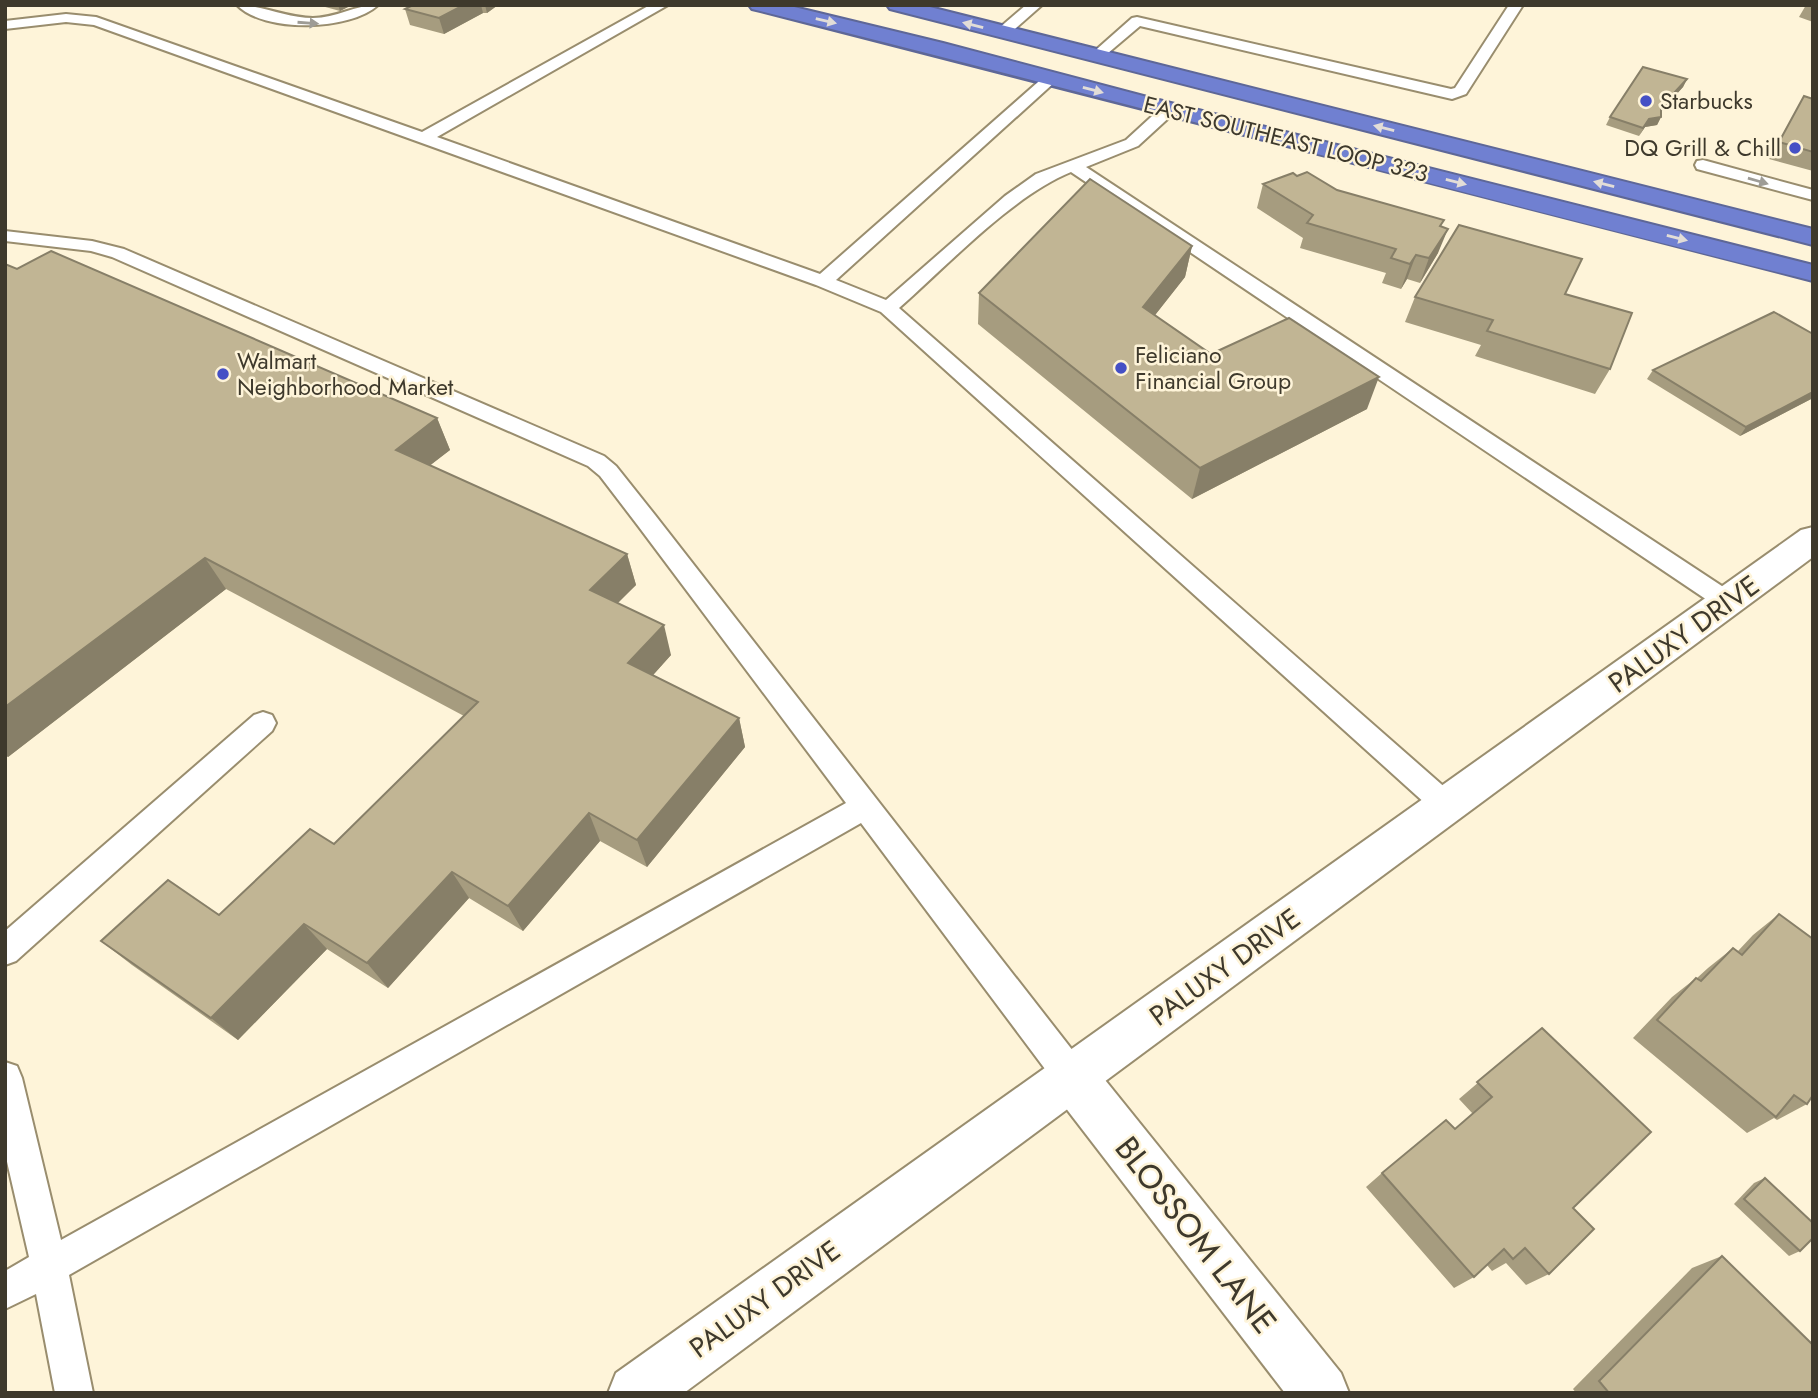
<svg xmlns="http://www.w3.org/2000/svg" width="1818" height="1398" viewBox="0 0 1818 1398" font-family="Jost,sans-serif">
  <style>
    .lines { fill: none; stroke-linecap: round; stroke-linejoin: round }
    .lane-casing { stroke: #998d6e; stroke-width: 4 }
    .street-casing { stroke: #998d6e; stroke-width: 4 }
    .secondary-casing { stroke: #998d6e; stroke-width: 4 }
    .highway-casing { stroke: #5e6797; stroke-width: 4 }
    .lane { fill: #fff; fill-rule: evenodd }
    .street { fill: #fff; fill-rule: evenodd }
    .secondary { fill: #fff; fill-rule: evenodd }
    .highway { fill: #7080d1; fill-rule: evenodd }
    .wall { fill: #a69c7f }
    .shaded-wall { fill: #877f68 }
    .building { fill: #c1b594; stroke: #877f68; stroke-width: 2 }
    .oneway { fill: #e2ddd7 }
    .oneway2 { fill: #9e9c96 }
    .poi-dot { fill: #4550c5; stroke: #fef4d9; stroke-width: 2.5 }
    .labels { text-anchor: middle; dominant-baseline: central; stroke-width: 5; stroke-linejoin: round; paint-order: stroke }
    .far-poi-label { font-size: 23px; fill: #3e392c; stroke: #fef4d9; text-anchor: start }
    .far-street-label { font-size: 23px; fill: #3e392c; stroke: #fef4d9 }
    .street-label { font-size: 28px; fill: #3e392c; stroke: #fef4d9 }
    .near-street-label { font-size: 33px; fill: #3e392c; stroke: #fef4d9 }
  </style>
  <rect width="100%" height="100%" fill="#fef4d9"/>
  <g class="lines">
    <defs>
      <g id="lane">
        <path d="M237 5C263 5 287 18 313 18 336 18 355 5 378 5 350 31 264 33 237 5Z"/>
        <path d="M650 5H668L437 137 820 274 1046 75H1056L1059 78 1056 81 836 280 886 300 1005 196 1036 174 1126 140 1162 107H1174L1176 110 1174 113 1138 146 1086 167 1737 596 1740 602 1737 608 1728 611 1719 608 1071 172C1012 196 948 265 899 308L1457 798 1461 806 1457 814 1447 818 1437 814 881 312 816 285 94 25 66 22 5 29V21L66 14 96 17 422 132Z"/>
        <path d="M1026 5H1042L1008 35H998V29Z"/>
        <path d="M1509 5H1523L1466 94 1452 99 1140 26 1101 59H1091L1089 56 1132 18 1137 17 1451 89 1455 88Z"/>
        <path d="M1703 160 1813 190V200L1697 169 1695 165 1697 161Z"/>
        <path d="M5 231 92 241 124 249 604 456 616 466 655 515 1084 1065 1089 1077 1084 1089 1072 1093 1060 1089 861 823 69 1275 93 1393H55L36 1294 5 1309V1271L29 1257 5 1153V1062L17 1066 22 1078 61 1240 846 803 639 527 600 476 588 466 112 257 91 251 5 241Z"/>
        <path d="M263 712 272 715 276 723 272 731 16 961 5 965V931L254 715Z"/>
      </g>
      <path id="street" d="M1072 1053 1089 1060 1341 1373 1349 1393H1285L1055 1094 1048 1077 1055 1060Z"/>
      <path id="secondary" d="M1813 527V557L684 1393H608L616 1373 1801 530Z"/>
      <g id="highway">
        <path d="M749 5H786L943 43 1151 98 1813 265V281C1458 193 1106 97 752 9Z"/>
        <path d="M887 5H922L1813 229V245L890 9Z"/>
      </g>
    </defs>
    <use href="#lane" class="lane-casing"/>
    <use href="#street" class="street-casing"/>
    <use href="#secondary" class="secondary-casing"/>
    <use href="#highway" class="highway-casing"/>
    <use href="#lane" class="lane"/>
    <use href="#street" class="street"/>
    <use href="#secondary" class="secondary"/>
    <use href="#highway" class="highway"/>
  </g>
  <g class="wall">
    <path d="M318 5H352L340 11Z"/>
    <path d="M413 5H498L487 13H483L444 34 410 25 405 9Z"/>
    <path d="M1806 5H1813V22L1799 17Z"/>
    <path d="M1687 79 1683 87 1661 111V117L1657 125 1645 127 1639 136 1606 125 1610 117Z"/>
    <path d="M1804 96 1813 99V171L1769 159Z"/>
    <path d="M1263 184 1337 190 1441 227 1438 253 1420 283 1407 279 1401 289 1382 283 1386 273 1300 248 1303 238 1257 208Z"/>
    <path d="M1192 246 1185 277 1155 315 1211 354 1367 409 1192 499 978 324 979 293Z"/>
    <path d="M5 264 17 269 437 418 450 450 430 465 627 554 636 585 617 603 671 655 653 675 739 718 745 747 647 867 600 841 523 931 469 898 388 988 327 949 238 1040 132 965 101 941 219 915 334 844 464 716 226 589 8 757 5 755Z"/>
    <path d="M1565 294 1610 369 1595 394 1475 356 1481 345 1405 322 1415 297Z"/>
    <path d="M1653 370 1813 398 1740 436 1647 379Z"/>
    <path d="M1779 914 1807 1104 1777 1120 1774 1118 1747 1133 1633 1038 1672 997 1696 978H1697L1708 968 1733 948 1738 951 1753 935Z"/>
    <path d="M1542 1028 1573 1208 1549 1274 1526 1285 1506 1263 1492 1271 1487 1265 1474 1277 1454 1288 1366 1187 1382 1173 1455 1129 1473 1114 1459 1099Z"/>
    <path d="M1765 1178 1800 1251 1789 1256 1734 1204 1754 1183Z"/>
    <path d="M1722 1256 1813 1393H1576L1573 1389 1692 1268Z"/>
  </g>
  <g class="shaded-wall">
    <path d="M338 5H352L340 11Z"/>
    <path d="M464 5H481L483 13 444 34 439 18Z"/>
    <path d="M485 5H498L487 13Z"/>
    <path d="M1687 79 1683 87 1657 116 1661 107Z"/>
    <path d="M1661 117 1657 125 1645 127 1639 136 1649 119Z"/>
    <path d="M1448 229 1438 253 1420 283 1429 258Z"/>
    <path d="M1192 246 1185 277 1137 338 1143 307Z"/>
    <path d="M1416 255 1407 279 1401 289 1410 264Z"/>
    <path d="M1379 377 1367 409 1192 499 1200 468Z"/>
    <path d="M1813 392V398L1740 436 1746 427Z"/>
    <path d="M437 418 450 450 410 481 396 450Z"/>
    <path d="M627 554 636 585 600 621 590 590Z"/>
    <path d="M205 558 226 589 8 757 5 754V707Z"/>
    <path d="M664 625 671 655 637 693 628 663Z"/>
    <path d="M739 718 745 747 647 867 637 840Z"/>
    <path d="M589 813 600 841 523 931 508 906Z"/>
    <path d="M452 872 469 898 388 988 367 963Z"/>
    <path d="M304 924 327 949 238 1040 211 1018Z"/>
  </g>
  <g class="building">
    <path d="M413 5H464L439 18 405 9Z"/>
    <path d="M1643 67 1687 79 1661 107V117L1649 119 1643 128 1610 117Z"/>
    <path d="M1804 96 1813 99V152L1779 142Z"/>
    <path d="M1307 172 1337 190 1444 220 1440 226 1448 229 1429 258 1416 255 1410 264 1391 258 1396 249 1307 223 1313 215 1263 184 1293 173 1297 176Z"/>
    <path d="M1090 179 1192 246 1143 307 1211 354 1289 318 1379 377 1200 468 979 293Z"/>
    <path d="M1459 225 1582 259 1565 294 1632 313 1610 369 1487 331 1493 320 1415 297Z"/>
    <path d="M51 251 437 418 396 450 627 554 590 590 664 625 628 663 739 718 637 840 589 813 508 906 452 872 367 963 304 924 211 1018 101 941 168 880 219 915 310 829 334 844 478 702 205 558 5 707V264L17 269Z"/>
    <path d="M1774 312 1813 334V392L1746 427 1653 370Z"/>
    <path d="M1779 914 1813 939V1095L1807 1104 1794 1095 1776 1117 1657 1020 1696 978 1701 981 1733 948 1742 955Z"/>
    <path d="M1542 1028 1651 1132 1573 1208 1594 1229 1549 1274 1525 1248 1513 1259 1504 1249 1474 1277 1382 1173 1446 1120 1455 1129 1492 1097 1477 1082Z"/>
    <path d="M1765 1178 1813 1223V1238L1800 1251 1744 1199Z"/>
    <path d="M1722 1256 1813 1345V1393H1609L1599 1381Z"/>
  </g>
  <defs><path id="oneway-solid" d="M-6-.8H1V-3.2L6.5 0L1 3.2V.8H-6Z" transform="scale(1.75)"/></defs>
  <g class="oneway">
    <use href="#oneway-solid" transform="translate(826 21) rotate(13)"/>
    <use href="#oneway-solid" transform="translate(973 25) rotate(-166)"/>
    <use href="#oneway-solid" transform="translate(1093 90) rotate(15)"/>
    <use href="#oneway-solid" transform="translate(1384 128) rotate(-166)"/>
    <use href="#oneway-solid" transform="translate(1456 182) rotate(14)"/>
    <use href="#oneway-solid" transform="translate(1604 184) rotate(-166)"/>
    <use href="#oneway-solid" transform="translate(1677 238) rotate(14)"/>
  </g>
  <g class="oneway2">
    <use href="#oneway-solid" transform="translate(308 23) rotate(4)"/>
    <use href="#oneway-solid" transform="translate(1758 181) rotate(16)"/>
  </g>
  <g class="poi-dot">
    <circle cx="1646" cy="101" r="7"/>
    <circle cx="1795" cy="148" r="7"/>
    <circle cx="1121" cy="368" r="7"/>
    <circle cx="223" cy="374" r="7"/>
  </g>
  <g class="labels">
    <g class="far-poi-label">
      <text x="1660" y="101">Starbucks</text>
      <text x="1781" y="148" text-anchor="end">DQ Grill &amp; Chill</text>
      <text x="1135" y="355">Feliciano<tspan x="1135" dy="26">Financial Group</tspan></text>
      <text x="237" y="361">Walmart<tspan x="237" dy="26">Neighborhood Market</tspan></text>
    </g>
    <g class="far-street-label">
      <text transform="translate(1286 139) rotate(14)">EAST SOUTHEAST LOOP 323</text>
    </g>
    <g class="street-label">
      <text transform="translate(1684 634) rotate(-36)">PALUXY DRIVE</text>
      <text transform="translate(1225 967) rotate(-36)">PALUXY DRIVE</text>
      <text transform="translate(765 1299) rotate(-36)">PALUXY DRIVE</text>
    </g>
    <g class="near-street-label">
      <text transform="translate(1196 1235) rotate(52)">BLOSSOM LANE</text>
    </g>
  </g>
  <rect width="1818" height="1398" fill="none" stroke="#3e392c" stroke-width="14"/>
</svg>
